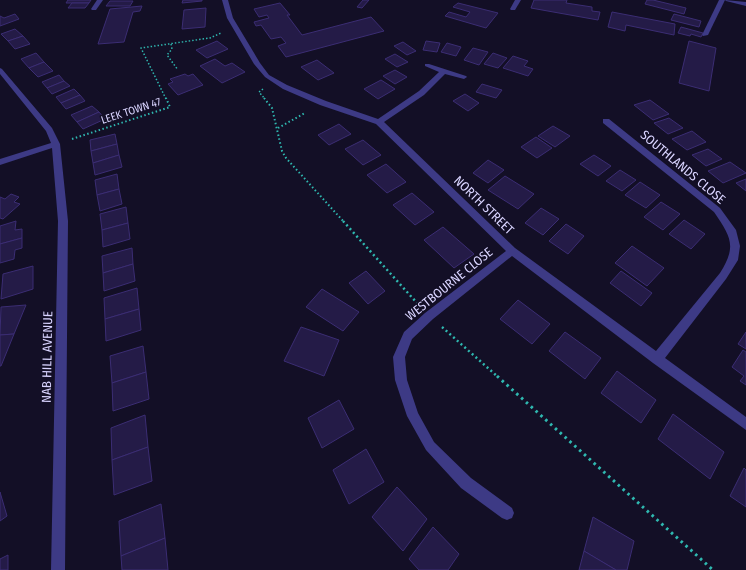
<svg xmlns="http://www.w3.org/2000/svg" width="746" height="570" viewBox="0 0 746 570" font-family="'Fira Sans Condensed',sans-serif">
  <style>
    .building { fill: #241b47; stroke: #3b2d73 }
    .lines { fill: none; stroke-linecap: round; stroke-linejoin: round }
    .path-far3 { stroke: #2fb8b0; stroke-width: 1.5; stroke-dasharray: 1.5 2; stroke-linecap: butt }
    .path-far2 { stroke: #2fb8b0; stroke-width: 2; stroke-dasharray: 1.5 2.5; stroke-linecap: butt }
    .path-far1 { stroke: #2fb8b0; stroke-width: 2.5; stroke-dasharray: 2 3; stroke-linecap: butt }
    .path { stroke: #2fb8b0; stroke-width: 3; stroke-dasharray: 2.5 4; stroke-linecap: butt }
    .service { fill: #3d3a85; fill-rule: evenodd }
    .minor { fill: #3d3a85; fill-rule: evenodd }
    .tertiary { fill: #3d3a85; fill-rule: evenodd }
    .labels { text-anchor: middle; dominant-baseline: central; stroke-width: 3; stroke-linejoin: round; paint-order: stroke }
    .far-street-label { font-size: 11px; fill: #d9d4ff; stroke: #130f26 }
    .street-label { font-size: 13px; fill: #d9d4ff; stroke: #130f26 }
  </style>
  <rect width="100%" height="100%" fill="#130f26"/>
  <g class="building">
    <path d="M68 0H91L89 3H66Z"/>
    <path d="M183 0H202V1L182 3Z"/>
    <path d="M363 0H369L362 8 357 7Z"/>
    <path d="M534 0H567L566 3 592 7V11L600 12 598 20 531 8Z"/>
    <path d="M647 0H653L686 8 684 14 645 4Z"/>
    <path d="M110 1H133L130 6H106Z"/>
    <path d="M72 3H89L85 8H68Z"/>
    <path d="M280 3 290 15H287L302 35 371 17 384 31 286 57 278 46 286 43 281 37 271 39 261 25 256 26 254 22 269 18 267 15 259 17 254 9Z"/>
    <path d="M458 3 498 13 486 28 445 16 449 12 466 17 470 12 453 7Z"/>
    <path d="M142 6 140 11 133 12 124 42 98 44 110 9Z"/>
    <path d="M206 8 205 27 182 29 184 10Z"/>
    <path d="M612 12 675 24 674 35 626 25 625 31 608 27Z"/>
    <path d="M15 14 19 19 0 26V16L4 18Z"/>
    <path d="M674 14 701 21 699 27 671 20Z"/>
    <path d="M681 27 703 33 701 37 691 34 690 36 678 33Z"/>
    <path d="M15 29 23 36 8 41 1 34Z"/>
    <path d="M23 36 30 44 15 49 8 41Z"/>
    <path d="M217 41 228 49 207 58 196 50Z"/>
    <path d="M426 41 440 43 437 52 423 50Z"/>
    <path d="M689 41 716 48 709 91 679 83Z"/>
    <path d="M403 42 416 51 407 55 394 46Z"/>
    <path d="M447 43 461 47 456 56 441 52Z"/>
    <path d="M473 48 488 52 479 65 464 60Z"/>
    <path d="M36 53 44 62 29 68 21 59Z"/>
    <path d="M493 53 507 58 498 68 484 64Z"/>
    <path d="M395 54 408 62 397 67 385 59Z"/>
    <path d="M513 56 528 61 524 66 533 69 528 76 503 68Z"/>
    <path d="M215 59 225 66 232 63 245 72 222 83 200 66Z"/>
    <path d="M317 60 334 73 318 80 301 67Z"/>
    <path d="M44 62 53 71 38 77 29 68Z"/>
    <path d="M395 70 407 77 395 84 383 76Z"/>
    <path d="M185 74 188 76 193 74 203 85 178 95 168 84 173 82 170 79Z"/>
    <path d="M59 75 64 81 47 88 42 82Z"/>
    <path d="M381 80 395 89 378 99 364 89Z"/>
    <path d="M64 81 70 86 52 94 47 88Z"/>
    <path d="M482 84 502 90 496 98 476 92Z"/>
    <path d="M74 89 80 95 61 103 56 97Z"/>
    <path d="M465 94 479 103 468 111 453 101Z"/>
    <path d="M80 95 85 101 66 109 61 103Z"/>
    <path d="M650 100 669 114 653 120 634 105Z"/>
    <path d="M92 106 99 112 77 122 71 115Z"/>
    <path d="M99 112 105 119 83 129 77 122Z"/>
    <path d="M669 118 683 128 668 134 654 123Z"/>
    <path d="M339 124 351 134 329 145 318 135Z"/>
    <path d="M553 126 570 136 555 147 538 136Z"/>
    <path d="M692 131 706 142 687 150 672 139Z"/>
    <path d="M115 134 117 144 91 151 90 140Z"/>
    <path d="M536 137 552 148 537 158 521 147Z"/>
    <path d="M363 140 381 155 363 165 345 149Z"/>
    <path d="M117 144 119 155 93 163 91 151Z"/>
    <path d="M708 149 722 159 706 166 692 155Z"/>
    <path d="M119 155 122 167 95 175 93 163Z"/>
    <path d="M594 155 611 166 598 176 580 164Z"/>
    <path d="M488 160 504 170 488 183 473 173Z"/>
    <path d="M730 162 746 173 723 183 708 171Z"/>
    <path d="M386 164 406 182 387 193 367 175Z"/>
    <path d="M620 170 636 180 622 191 606 181Z"/>
    <path d="M117 174 119 189 97 195 95 180Z"/>
    <path d="M505 176 534 194 518 209 488 190Z"/>
    <path d="M746 179V191L736 183Z"/>
    <path d="M640 182 660 195 646 208 625 195Z"/>
    <path d="M119 189 122 204 100 211 97 195Z"/>
    <path d="M412 193 434 212 415 225 393 205Z"/>
    <path d="M11 194 19 197 14 202 20 204 3 219 0 218V197L5 199Z"/>
    <path d="M661 202 680 214 663 230 644 217Z"/>
    <path d="M126 207 128 223 102 230 100 214Z"/>
    <path d="M541 208 559 219 543 235 525 223Z"/>
    <path d="M684 220 705 234 691 249 669 234Z"/>
    <path d="M16 221 15 230 22 229V238L0 244V226Z"/>
    <path d="M128 223 130 239 103 247 102 230Z"/>
    <path d="M566 224 584 236 568 254 549 241Z"/>
    <path d="M443 227 474 254 454 268 424 240Z"/>
    <path d="M22 238V248L15 250 14 259 0 263V244Z"/>
    <path d="M632 246 664 268 647 286 615 263Z"/>
    <path d="M132 248 133 264 103 273 102 256Z"/>
    <path d="M133 264 135 281 104 291 103 273Z"/>
    <path d="M33 266V289L1 299 3 274Z"/>
    <path d="M366 271 385 291 368 304 349 283Z"/>
    <path d="M621 271 652 293 641 306 610 283Z"/>
    <path d="M137 288 139 309 105 319 104 298Z"/>
    <path d="M322 289 359 312 343 331 306 307Z"/>
    <path d="M518 300 550 324 532 344 500 319Z"/>
    <path d="M26 305 14 334 0 335 1 307Z"/>
    <path d="M139 309 141 330 106 341 105 319Z"/>
    <path d="M301 327 339 340 324 376 284 361Z"/>
    <path d="M565 332 601 358 585 379 549 351Z"/>
    <path d="M746 332V349L738 344Z"/>
    <path d="M14 334 1 366H0V335Z"/>
    <path d="M143 346 146 372 112 383 110 356Z"/>
    <path d="M743 350 746 352V385L740 381 744 376 732 367Z"/>
    <path d="M617 371 656 400 641 423 601 393Z"/>
    <path d="M146 372 149 399 113 411 112 383Z"/>
    <path d="M339 400 354 429 322 448 308 418Z"/>
    <path d="M673 414 724 452 710 479 658 439Z"/>
    <path d="M145 415 148 447 112 460 111 428Z"/>
    <path d="M148 447 152 481 114 495 112 460Z"/>
    <path d="M366 449 384 482 349 504 333 470Z"/>
    <path d="M744 468 746 470V507L730 496Z"/>
    <path d="M397 487 427 519 403 551 372 517Z"/>
    <path d="M0 492 7 516 0 521Z"/>
    <path d="M161 504 165 538 121 556 119 521Z"/>
    <path d="M593 517 634 541 627 570H616L584 551Z"/>
    <path d="M433 527 459 554 448 570H419L409 559Z"/>
    <path d="M165 538 168 570H122L121 556Z"/>
    <path d="M584 551 616 570H579Z"/>
    <path d="M8 555V570H0V559Z"/>
  </g>
  <g class="lines">
    <g class="path-far3">
      <path d="M171 44 172 49 167 55 178 70"/>
      <path d="M263 89 259 92 265 99"/>
      <path d="M166 99 141 48 210 38 221 33"/>
    </g>
    <g class="path-far2">
      <path d="M264 98 272 108 282 151 286 158 344 222"/>
      <path d="M278 128 305 113"/>
      <path d="M72 139 170 107 166 98"/>
    </g>
    <g class="path-far1">
      <path d="M343 221 417 303"/>
      <path d="M442 327 498 377"/>
    </g>
    <path class="path" d="M497 376 713 570"/>
    <g class="service">
      <path d="M515 0H521L515 10H511L510 9Z"/>
      <path d="M719 0H725L708 35 703 36 702 35Z"/>
    </g>
    <g class="minor">
      <path d="M97 0H103L96 10H92L91 9Z"/>
      <path d="M222 0H228L233 18 260 63 269 75 287 85 326 101 378 119 419 91 439 72 425 66V64H429L466 76 467 77 464 79 445 74 424 95 384 122 515 248 656 351 720 273C737 246 731 237 714 212L603 123V119H609L720 208 736 230 740 246 738 260 726 279 665 358 746 417V430L653 363 512 256 433 319 412 339 405 357 407 380 418 413 434 442 471 478 512 508 514 513 512 518 507 520 502 518 461 488 426 450 407 416 395 380 393 357 404 332 425 313 506 251 376 124 320 105 283 89 265 77 254 64 227 18Z"/>
      <path d="M0 68 2 69 52 128 60 144 68 221 65 570H51L58 221 52 148 0 165V159L51 143 46 131 0 74Z"/>
    </g>
    <path class="tertiary" d="M725 0 746 2V6L726 1Z"/>
  </g>
  <g class="labels">
    <g class="far-street-label">
      <text transform="translate(131 111) rotate(-18)">LEEK TOWN 47</text>
    </g>
    <g class="street-label">
      <text transform="translate(683 167) rotate(40)">SOUTHLANDS CLOSE</text>
      <text transform="translate(484 205) rotate(44)">NORTH STREET</text>
      <text transform="translate(449 284) rotate(-39)">WESTBOURNE CLOSE</text>
      <text transform="translate(47 357) rotate(-89)">NAB HILL AVENUE</text>
    </g>
  </g>
</svg>
